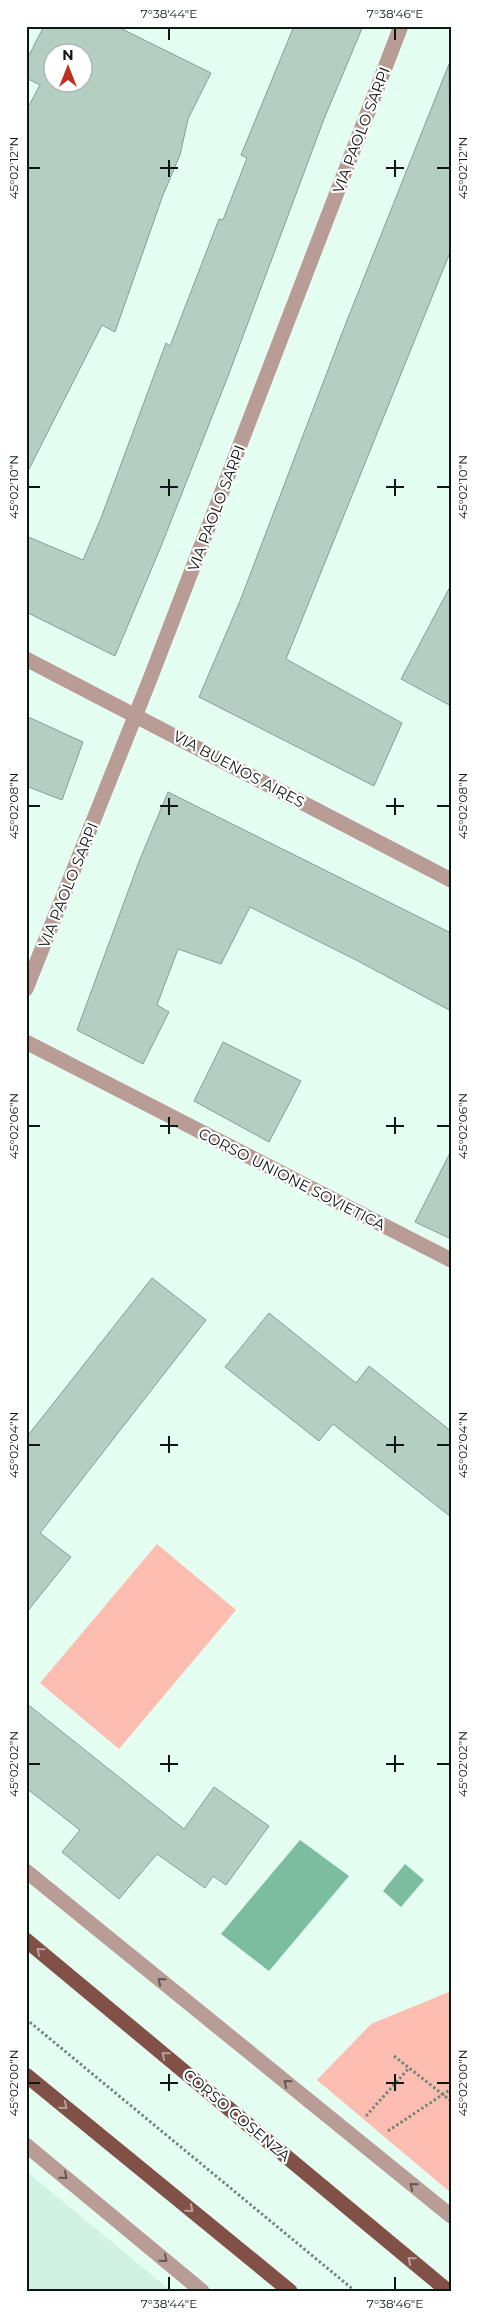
<svg xmlns="http://www.w3.org/2000/svg" width="477" height="2317" viewBox="0 0 477 2317" font-family="Montserrat,sans-serif">
  <style>
    .built { fill: #d1f2e2 }
    .green { fill: #fdbdb1 }
    .water { fill: #7cbda0 }
    .building { fill: #b5cec2; stroke: #879e93; fill-rule: evenodd }
    .lines { fill: none; stroke-linecap: round; stroke-linejoin: round }
    .path { stroke: #74857d; stroke-width: 3; stroke-dasharray: 2.5 2.5; stroke-linecap: butt }
    .minor { stroke: #b99c96; stroke-width: 15 }
    .major { stroke: #815148; stroke-width: 15 }
    .oneway { stroke: #ba9f9a }
    .oneway2 { stroke: #635954 }
    .ticks { fill: none; stroke: #0d1612; stroke-width: 2 }
    .labels { text-anchor: middle; dominant-baseline: central; stroke-width: 4.5; stroke-linejoin: round; paint-order: stroke }
    .street-label { font-size: 15px; fill: #0d1612; stroke: #fff }
    .neatline { fill: none; stroke: #0d1612; stroke-width: 2 }
    .ticks-label { font-size: 12px; text-anchor: middle; fill: #0d1612 }
  </style>
  <rect width="100%" height="100%" fill="#e5fef2"/>
  <path class="built" d="M26 2171 171 2291H26Z"/>
  <g class="green">
    <path d="M157 1544 236 1610 119 1749 40 1683Z"/>
    <path d="M451 1991V2193L317 2080 371 2024Z"/>
  </g>
  <g class="water">
    <path d="M300 1840 349 1876 269 1971 221 1934Z"/>
    <path d="M405 1864 424 1880 401 1907 383 1891Z"/>
  </g>
  <g class="building">
    <path d="M44 26H116L211 73 188 119 180 155 163 195 115 332 102 325 26 475V111L40 85 26 78V61ZM52 52H82V82H52Z"/>
    <path d="M294 26H363L324 119 230 371 162 544 115 656 26 612V536L83 560 101 518 166 343 170 346 219 219 223 220 247 158 241 155Z"/>
    <path d="M449 64 451 250 286 659 402 723 374 786 199 697 240 601 342 333Z"/>
    <path d="M451 585V706L401 679Z"/>
    <path d="M26 716 83 742 62 800 26 786Z"/>
    <path d="M168 792 451 933V1011L358 961 250 907 221 964 178 949 157 1005 169 1012 143 1064 77 1030 140 859Z"/>
    <path d="M223 1042 301 1081 269 1142 194 1101Z"/>
    <path d="M451 1151V1239L415 1222Z"/>
    <path d="M152 1278 206 1320 40 1533 71 1557 26 1613V1438Z"/>
    <path d="M269 1313 356 1383 369 1366 451 1431V1517L333 1424 319 1441 225 1367Z"/>
    <path d="M26 1703 184 1829 214 1787 269 1826 226 1885 213 1876 205 1888 157 1854 119 1899 62 1852 80 1830 26 1788Z"/>
  </g>
  <g class="lines">
    <g class="path">
      <path d="M26 2019 355 2291"/>
      <path d="M394 2056 451 2101"/>
      <path d="M366 2116 409 2068"/>
      <path d="M388 2131 451 2089"/>
    </g>
    <g class="minor">
      <path d="M26 659 451 880"/>
      <path d="M26 989 150 679 401 26"/>
      <path d="M26 1042 451 1260"/>
      <path d="M26 1871 451 2216"/>
      <path d="M26 2145 202 2291"/>
    </g>
    <g class="major">
      <path d="M26 1940 448 2291"/>
      <path d="M26 2075 290 2291"/>
    </g>
  </g>
  <defs><path id="oneway-chevron" d="M-2-3.5L2.5 0L-2 3.5" fill="none" stroke-width="1.6" stroke-linecap="round" stroke-linejoin="round" transform="scale(1.25)"/></defs>
  <g class="oneway">
    <use href="#oneway-chevron" transform="translate(40 1951) rotate(-140)"/>
    <use href="#oneway-chevron" transform="translate(165 2055) rotate(-140)"/>
    <use href="#oneway-chevron" transform="translate(64 2106) rotate(39)"/>
    <use href="#oneway-chevron" transform="translate(190 2209) rotate(39)"/>
    <use href="#oneway-chevron" transform="translate(411 2260) rotate(-140)"/>
  </g>
  <g class="oneway2">
    <use href="#oneway-chevron" transform="translate(161 1981) rotate(-141)"/>
    <use href="#oneway-chevron" transform="translate(287 2083) rotate(-141)"/>
    <use href="#oneway-chevron" transform="translate(64 2176) rotate(40)"/>
    <use href="#oneway-chevron" transform="translate(413 2186) rotate(-141)"/>
    <use href="#oneway-chevron" transform="translate(164 2259) rotate(40)"/>
  </g>
  <path class="ticks" d="M169 28V40M395 28V40M169 160V177M395 160V177M28 168H40M160 168H178M386 168H404M437 168H450M169 479V496M395 479V496M28 487H40M160 487H178M386 487H404M437 487H450M169 798V815M395 798V815M28 806H40M160 806H178M386 806H404M437 806H450M169 1117V1134M395 1117V1134M28 1126H40M160 1126H178M386 1126H404M437 1126H450M169 1436V1453M395 1436V1453M28 1445H40M160 1445H178M386 1445H404M437 1445H450M169 1755V1772M395 1755V1772M28 1764H40M160 1764H178M386 1764H404M437 1764H450M169 2074V2091M395 2074V2091M28 2083H40M160 2083H178M386 2083H404M437 2083H450M169 2277V2290M395 2277V2290"/>
  <g class="labels">
    <g class="street-label">
      <text transform="translate(361 130) rotate(-69)">VIA PAOLO SARPI</text>
      <text transform="translate(216 508) rotate(-69)">VIA PAOLO SARPI</text>
      <text transform="translate(239 769) rotate(28)">VIA BUENOS AIRES</text>
      <text transform="translate(68 885) rotate(-68)">VIA PAOLO SARPI</text>
      <text transform="translate(292 1179) rotate(27)">CORSO UNIONE SOVIETICA</text>
      <text transform="translate(237 2115) rotate(40)">CORSO COSENZA</text>
    </g>
  </g>
  <rect width="477" height="2317" fill="none" stroke="#ffffff" stroke-width="55"/>
  <g transform="translate(68 68)"><circle r="24" fill="#ffffff" stroke="#9ea2a0"/>
  <path d="M0-4L9 19L0 12L-9 19Z" fill="#bd301f"/>
  <text y="-8" font-size="14" font-weight="bold" text-anchor="middle" fill="#0d1612">N</text>
  </g>
  <rect x="28" y="28" width="422" height="2262" class="neatline"/>
  <g class="ticks-label">
    <text x="169" y="18">7°38'44"E</text>
    <text x="395" y="18">7°38'46"E</text>
    <text transform="translate(14 168) rotate(-90)" y="4">45°02'12"N</text>
    <text transform="translate(463 168) rotate(-90)" y="4">45°02'12"N</text>
    <text transform="translate(14 487) rotate(-90)" y="4">45°02'10"N</text>
    <text transform="translate(463 487) rotate(-90)" y="4">45°02'10"N</text>
    <text transform="translate(14 806) rotate(-90)" y="4">45°02'08"N</text>
    <text transform="translate(463 806) rotate(-90)" y="4">45°02'08"N</text>
    <text transform="translate(14 1126) rotate(-90)" y="4">45°02'06"N</text>
    <text transform="translate(463 1126) rotate(-90)" y="4">45°02'06"N</text>
    <text transform="translate(14 1445) rotate(-90)" y="4">45°02'04"N</text>
    <text transform="translate(463 1445) rotate(-90)" y="4">45°02'04"N</text>
    <text transform="translate(14 1764) rotate(-90)" y="4">45°02'02"N</text>
    <text transform="translate(463 1764) rotate(-90)" y="4">45°02'02"N</text>
    <text transform="translate(14 2083) rotate(-90)" y="4">45°02'00"N</text>
    <text transform="translate(463 2083) rotate(-90)" y="4">45°02'00"N</text>
    <text x="169" y="2308">7°38'44"E</text>
    <text x="395" y="2308">7°38'46"E</text>
  </g>
</svg>
